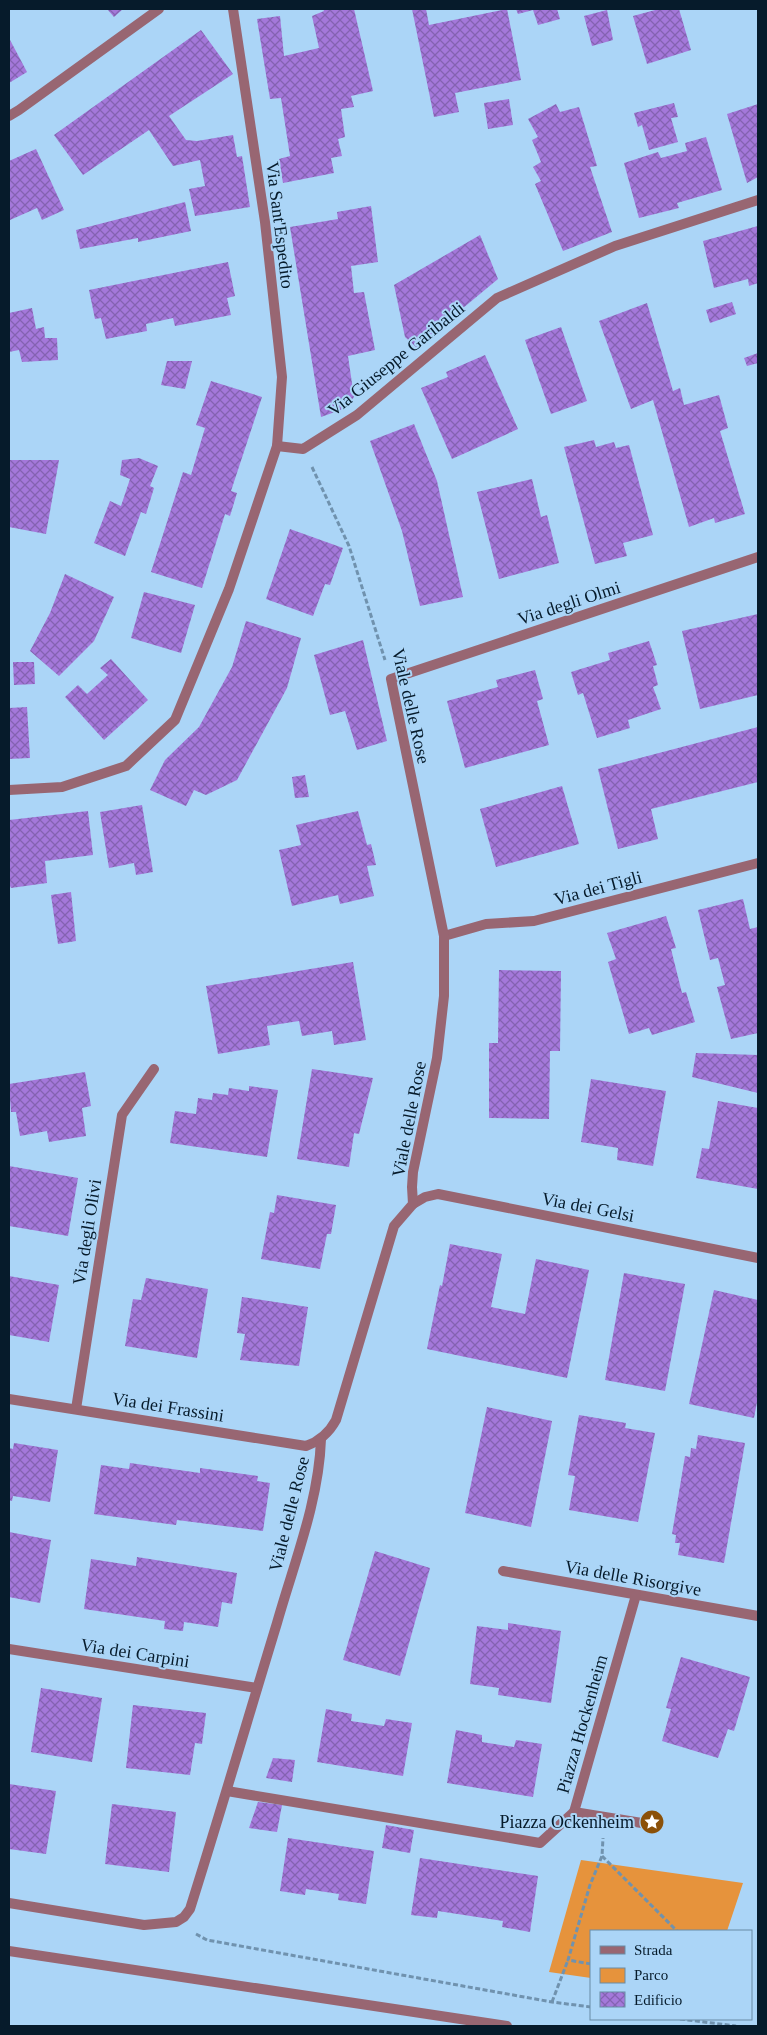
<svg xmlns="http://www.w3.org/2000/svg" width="767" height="2035" viewBox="0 0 767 2035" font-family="Georgia,serif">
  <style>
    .green { fill: #e6933c }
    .building { fill: url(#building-cross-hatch) }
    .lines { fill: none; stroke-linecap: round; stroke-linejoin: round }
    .path { stroke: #7092ae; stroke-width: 3; stroke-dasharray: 5 2.5; stroke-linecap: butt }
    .minor { stroke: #986672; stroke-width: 10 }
    .tertiary { stroke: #986672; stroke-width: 10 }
    .labels { text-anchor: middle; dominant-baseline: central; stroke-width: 4; stroke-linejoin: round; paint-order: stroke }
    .street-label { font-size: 18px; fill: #061b2b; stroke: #abd5f7 }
    .poi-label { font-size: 18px; fill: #061b2b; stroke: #abd5f7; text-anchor: end }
  </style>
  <defs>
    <pattern id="building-cross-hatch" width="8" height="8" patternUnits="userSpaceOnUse" patternTransform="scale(1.25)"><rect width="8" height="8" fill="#a478da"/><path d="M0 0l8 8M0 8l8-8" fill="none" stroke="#8462b1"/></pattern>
  </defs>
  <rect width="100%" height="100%" fill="#abd5f7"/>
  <path class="green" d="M581 1860 743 1883 727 1931H591V1978L549 1972Z"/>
  <g class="building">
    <path d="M107 9H123L114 17Z"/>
    <path d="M323 9H354L373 91 351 96 354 107 341 109 345 137 338 139 342 156 331 158 334 173 283 183 279 159 290 156 281 98 270 99 257 19 280 16 284 56 319 48 312 16 324 11Z"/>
    <path d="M412 9H426L429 25 507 9 521 80 455 93 459 112 434 117Z"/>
    <path d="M516 9H557L560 19 538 25 533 10 518 14Z"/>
    <path d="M659 9H679L691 50 647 64 633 16Z"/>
    <path d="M607 10 613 40 592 46 584 16Z"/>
    <path d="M201 30 233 74 169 116 186 140 197 141 233 135 237 157 242 156 250 207 195 216 189 189 205 186 200 160 173 166 149 130 83 175 54 135Z"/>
    <path d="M9 38 27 72 9 83Z"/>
    <path d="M509 99 513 125 488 129 484 103Z"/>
    <path d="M674 103 678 117 671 118 678 142 649 150 642 125 638 127 634 113Z"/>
    <path d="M556 104 560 112 579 107 597 166 590 167 612 232 563 251 535 184 541 181 533 167 541 162 532 140 538 137 528 119Z"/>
    <path d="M758 104V177L747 183 727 114Z"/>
    <path d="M706 137 722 190 677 203 679 208 639 218 624 163 658 152 661 158 687 151 685 143Z"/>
    <path d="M36 149 64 210 42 220 37 208 10 220 9 161Z"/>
    <path d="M185 202 191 231 138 242V238L80 249 76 230Z"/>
    <path d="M371 206 378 262 351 266 354 293 364 292 375 350 348 356 354 397 346 408 321 417 290 227 338 219 337 212Z"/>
    <path d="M758 226V283L749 286 748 279 714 288 703 241Z"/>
    <path d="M480 235 498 279 416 347 405 337 394 285Z"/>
    <path d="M228 262 235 296 227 298 231 315 175 326 173 318 146 324 147 331 106 339 101 318 95 319 89 290Z"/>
    <path d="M732 302 736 314 710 323 706 310Z"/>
    <path d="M647 303 673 391 680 388 684 405 719 395 728 428 720 431 745 514 715 523 714 518 689 527 653 400 631 409 599 321Z"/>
    <path d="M32 308 36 329 44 327 45 338H57L58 360 22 362 19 350 9 352V313Z"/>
    <path d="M561 327 587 401 551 414 525 340Z"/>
    <path d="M758 353V363L747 366 744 358Z"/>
    <path d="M485 355 518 429 452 459 421 388 448 377 446 372Z"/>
    <path d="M167 361H192L185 389 161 385Z"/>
    <path d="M211 381 262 397 231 491 237 493 230 516 225 514 202 588 151 572 183 472 191 475 205 428 196 425Z"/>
    <path d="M414 424 437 481 463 597 420 606 402 531 370 441Z"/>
    <path d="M594 440 596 447 614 442 616 448 629 445 653 535 623 543 627 556 595 564 564 447Z"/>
    <path d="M139 458 158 466 150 486 154 488 146 514 141 512 125 556 94 543 110 501 121 506 130 479 120 475 122 460Z"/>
    <path d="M9 460H59L46 534 9 527Z"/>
    <path d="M532 479 541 517 547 515 559 563 499 579 477 492Z"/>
    <path d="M290 529 343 548 330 585 325 584 313 616 266 599Z"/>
    <path d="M65 574 114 597 94 641 59 676 30 651 50 613Z"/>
    <path d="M144 592 195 605 181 653 131 638Z"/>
    <path d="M758 614V695L700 709 682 631Z"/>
    <path d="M246 621 301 638 287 688 237 780 206 795 194 790 186 806 150 790 165 760 199 727 232 667Z"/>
    <path d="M363 640 387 741 357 750 345 711 330 715 314 655Z"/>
    <path d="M649 641 657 665 653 666 658 685 653 687 661 709 628 720 630 728 597 738 583 693 578 695 571 672 610 660 608 653Z"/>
    <path d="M111 659 148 700 104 740 65 697 78 685 87 694 108 675 100 668Z"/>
    <path d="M13 662H34L35 684 14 685Z"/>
    <path d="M535 670 543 699 537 701 549 745 465 768 447 701 498 687 496 680Z"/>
    <path d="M27 707 30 758 9 759V708Z"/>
    <path d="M758 727V782L651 809 658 839 618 849 598 769Z"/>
    <path d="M305 775 309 797 295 798 292 777Z"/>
    <path d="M562 786 579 844 496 867 480 809Z"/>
    <path d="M142 805 153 872 136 875 134 863 109 868 100 812Z"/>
    <path d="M88 811 93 855 45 861 47 883 11 888 9 884V820Z"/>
    <path d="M358 811 367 845 371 844 376 865 367 866 374 896 340 904 338 895 292 906 279 850 301 845 296 825Z"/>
    <path d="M71 892 76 941 58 944 51 895Z"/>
    <path d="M743 899 750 929 758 927V1033L731 1039 717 987 725 985 718 958 710 960 698 910Z"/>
    <path d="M666 916 676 948 671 949 682 993 686 992 695 1022 652 1035 649 1028 629 1034 608 962 616 959 607 933Z"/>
    <path d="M353 962 366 1040 334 1045 332 1031 302 1036 299 1021 267 1026 270 1045 218 1054 206 986Z"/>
    <path d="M499 970 561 971 560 1051H550L549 1119 489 1118V1043H498Z"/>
    <path d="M696 1053 758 1055V1093L692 1077Z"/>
    <path d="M312 1069 373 1078 359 1134 354 1133 349 1167 297 1159Z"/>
    <path d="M85 1072 91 1106 82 1108 86 1136 49 1142 47 1131 20 1136 16 1112H11L9 1084Z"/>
    <path d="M591 1079 666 1091 653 1166 617 1160 618 1148 581 1142Z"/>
    <path d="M249 1086 278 1090 267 1157 170 1143 175 1111 196 1114 198 1098 212 1100 213 1093 228 1095 229 1088 249 1091Z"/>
    <path d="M718 1101 758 1108V1189L696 1178 702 1148 709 1149Z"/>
    <path d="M9 1166 78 1178 68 1236 9 1226Z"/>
    <path d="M277 1195 336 1205 331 1234H327L320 1269 261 1259 270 1212 274 1213Z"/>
    <path d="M450 1244 502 1254 491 1307 525 1314 536 1259 589 1270 567 1378 427 1349 440 1285 442 1286Z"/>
    <path d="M624 1273 685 1284 665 1391 605 1380Z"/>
    <path d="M9 1276 59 1285 49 1342 9 1335Z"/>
    <path d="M146 1278 208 1289 197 1358 125 1346 133 1299 141 1300Z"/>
    <path d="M714 1290 758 1300V1397L754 1418 689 1404Z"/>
    <path d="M242 1297 308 1307 299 1366 240 1360 245 1334 237 1333Z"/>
    <path d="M487 1407 552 1421 531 1527 465 1513Z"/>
    <path d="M579 1415 626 1423 625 1428 655 1433 638 1522 569 1510 575 1476 568 1475Z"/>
    <path d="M698 1435 745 1443 724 1563 678 1555 680 1543H675L676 1535 672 1534 685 1456 690 1457 691 1448 696 1449Z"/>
    <path d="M14 1443 58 1450 50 1502 13 1496 12 1501 9 1500V1448L13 1449Z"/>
    <path d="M130 1463 200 1473V1468L258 1476 257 1481 270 1483 263 1531 177 1520 176 1525 94 1514 101 1465 129 1469Z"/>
    <path d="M9 1532 51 1540 40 1603 9 1597Z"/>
    <path d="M375 1551 430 1568 400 1676 343 1660Z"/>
    <path d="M137 1557 237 1573 232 1604 222 1602 218 1627 184 1622 183 1631 164 1629 165 1621 84 1609 91 1559 136 1566Z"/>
    <path d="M508 1623 561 1631 551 1703 498 1695 499 1688 470 1684 477 1626 508 1630Z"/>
    <path d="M681 1657 750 1677 734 1731 728 1729 718 1758 662 1741 671 1709 666 1708Z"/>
    <path d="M41 1688 102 1698 92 1762 31 1752Z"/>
    <path d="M133 1705 206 1713 202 1744 195 1743 190 1775 126 1768Z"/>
    <path d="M326 1709 352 1714 351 1721 384 1726 386 1719 412 1723 403 1776 317 1762Z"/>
    <path d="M456 1730 482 1735V1742L514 1747 516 1740 542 1744 533 1797 447 1783Z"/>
    <path d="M273 1758 295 1760 292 1782 266 1778Z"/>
    <path d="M9 1784 56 1791 46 1854 9 1849Z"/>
    <path d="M258 1802 282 1805 277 1832 249 1828Z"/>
    <path d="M112 1804 176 1812 169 1872 105 1864Z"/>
    <path d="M386 1825 414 1830 410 1853 382 1848Z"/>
    <path d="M288 1838 374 1851 366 1904 338 1900 339 1894 306 1889 305 1895 280 1891Z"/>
    <path d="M420 1858 538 1876 530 1932 502 1927 503 1921 438 1911 437 1918 411 1915Z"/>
  </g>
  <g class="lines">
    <g class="path">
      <path d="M312 467 349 546 385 660"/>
      <path d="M602 1856 677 1931"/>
      <path d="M196 1934 207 1940 552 2002 591 2007"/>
      <path d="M591 1964 568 1960 590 1885 602 1856 603 1838"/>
      <path d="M552 2002 568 1960"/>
      <path d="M680 2019 736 2026"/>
    </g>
    <g class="minor">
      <path d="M233 9 265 222 282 377 277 446"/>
      <path d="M9 790 62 787 126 766 175 720 229 589 277 446 303 449 357 415 497 298 615 246 758 200"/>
      <path d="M444 936 486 924 534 921 758 863"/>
      <path d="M413 1204 425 1197 438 1194 758 1258"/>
      <path d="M9 1399 306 1446C320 1441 329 1433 336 1420L394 1226 413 1204 412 1187 413 1172 437 1058 444 996V936L391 679 758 557"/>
      <path d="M76 1409 122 1115 154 1069"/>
      <path d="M503 1571 758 1616"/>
      <path d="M636 1595 574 1812 654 1825"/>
      <path d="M9 1649 257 1688"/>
      <path d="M227 1791 540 1843 574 1812"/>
      <path d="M9 1903 144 1925 176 1922 184 1917 190 1909C220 1814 248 1718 277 1623 294 1563 319 1501 321 1439"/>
    </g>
    <g class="tertiary">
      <path d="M9 116 19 110 159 9"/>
      <path d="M9 1951 507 2026"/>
    </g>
  </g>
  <defs>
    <symbol id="sight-disc" viewBox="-11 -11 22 22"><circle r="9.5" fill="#8b5109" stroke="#abd5f7"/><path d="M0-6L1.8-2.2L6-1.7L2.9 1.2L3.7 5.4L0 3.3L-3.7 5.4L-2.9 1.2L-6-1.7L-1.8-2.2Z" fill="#fff"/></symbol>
  </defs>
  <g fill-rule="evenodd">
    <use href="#sight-disc" x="638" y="1808" width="28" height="28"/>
  </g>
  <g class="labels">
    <g class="street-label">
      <text transform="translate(280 225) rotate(83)">Via Sant'Espedito</text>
      <text transform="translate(396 359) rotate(-39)">Via Giuseppe Garibaldi</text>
      <text transform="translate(569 603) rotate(-18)">Via degli Olmi</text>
      <text transform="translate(411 706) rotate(77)">Viale delle Rose</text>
      <text transform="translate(598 888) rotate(-15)">Via dei Tigli</text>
      <text transform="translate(409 1119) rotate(-79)">Viale delle Rose</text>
      <text transform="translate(588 1207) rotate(11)">Via dei Gelsi</text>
      <text transform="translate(87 1232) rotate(-81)">Via degli Olivi</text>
      <text transform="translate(168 1407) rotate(9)">Via dei Frassini</text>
      <text transform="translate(289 1514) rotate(-76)">Viale delle Rose</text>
      <text transform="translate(633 1578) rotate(10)">Via delle Risorgive</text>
      <text transform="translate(135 1653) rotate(9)">Via dei Carpini</text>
      <text transform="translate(582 1724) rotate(-74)">Piazza Hockenheim</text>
    </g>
    <g class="poi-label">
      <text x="634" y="1822">Piazza Ockenheim</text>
    </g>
  </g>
  <rect width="767" height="2035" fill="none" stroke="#061b2b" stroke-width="20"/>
  <rect x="590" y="1930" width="162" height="90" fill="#abd5f7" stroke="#698ba5"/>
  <rect x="600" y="1946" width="25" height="8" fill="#986672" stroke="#698ba5"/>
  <text x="634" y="1955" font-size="15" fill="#061b2b">Strada</text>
  <rect x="600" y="1968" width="25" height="15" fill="#e6933c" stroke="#698ba5"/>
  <text x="634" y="1980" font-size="15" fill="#061b2b">Parco</text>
  <rect x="600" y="1992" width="25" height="15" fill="url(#building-cross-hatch)" stroke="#698ba5"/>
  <text x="634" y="2005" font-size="15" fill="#061b2b">Edificio</text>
</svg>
